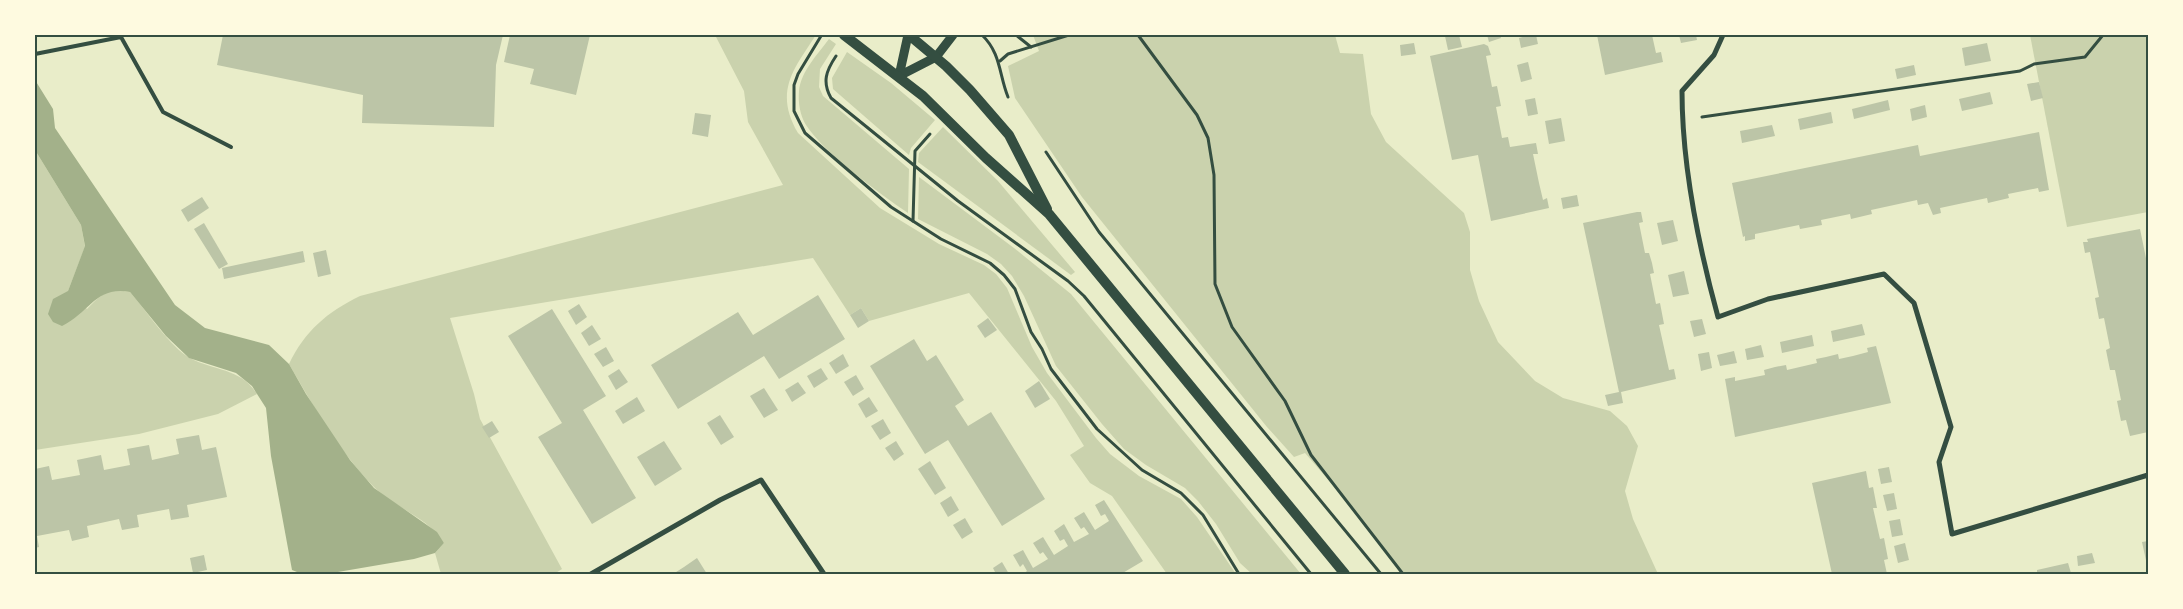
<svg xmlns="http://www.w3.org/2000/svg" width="2183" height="609" viewBox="0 0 2183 609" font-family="Commissioner,sans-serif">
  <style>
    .green { fill: #cad2ad }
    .water { fill: #a3b18a }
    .building { fill: #bcc5a7 }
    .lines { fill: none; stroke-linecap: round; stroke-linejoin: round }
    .path { stroke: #344e41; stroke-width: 3 }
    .service { stroke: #344e41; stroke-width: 4 }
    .minor { stroke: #344e41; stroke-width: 5 }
    .tertiary { stroke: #344e41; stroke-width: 9 }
    .secondary { stroke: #344e41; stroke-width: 10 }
    .neatline { fill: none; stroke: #344e41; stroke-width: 2 }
  </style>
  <rect width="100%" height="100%" fill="#e9edc9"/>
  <g class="green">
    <path d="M715 35H816C793 70 774 92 798 133L880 208 939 244 984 265 996 274 1007 288 1032 347 1047 373 1096 438 1110 454 1139 476 1181 499 1197 517 1236 574H1167L1112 496 1090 483 1070 455 1084 446 1056 401 969 293 869 321 861 308 850 315 813 258 450 318 474 394 480 419 562 569 554 574H441L435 553 444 543C428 517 394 508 373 486 339 451 313 406 289 364 305 331 327 312 360 296L783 185 748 122 744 91Z"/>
    <path d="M1033 35H1335L1340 53 1363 54 1371 114 1386 142 1464 213 1470 232V270L1479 301 1498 342 1535 381 1563 398 1610 411 1627 426 1638 446 1625 491 1633 519 1658 574H1404L1350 505 1305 453 1294 457 1267 427 1082 197 1015 98 1008 66 1039 51Z"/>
    <path d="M2030 35H2148V212L2067 227Z"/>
    <path d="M829 39 836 44 820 69 819 87 823 96 909 169 908 213C879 193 825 154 806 125 800 115 798 103 799 91 801 71 818 54 829 39Z"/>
    <path d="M847 52 891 83 935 120 911 148 909 155 833 89 832 78Z"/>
    <path d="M943 127 998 181 1075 272 1071 275 918 162 919 153Z"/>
    <path d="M35 150 81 225 85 247 68 291 87 309C102 293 108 288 130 292 145 309 171 348 190 358 214 371 241 368 257 394L218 414 139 434 35 450Z"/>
    <path d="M919 177 1014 248 1071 294 1301 574H1252L1240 563 1216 524 1198 501 1185 488 1146 465 1124 449 1102 424 1056 366 1024 296 1012 276 1001 264 987 254 918 219Z"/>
  </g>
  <path class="water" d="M35 80 53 109 55 128 175 305 205 328 269 345 289 364 306 394 350 460 374 488 437 532 444 543 435 553 414 559 332 573 302 574 292 570 271 456 266 408 252 386 236 373 189 358 166 336 130 292C95 286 91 312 62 326L53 322 48 314 53 299 68 291 85 246 81 225 35 150Z"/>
  <g class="building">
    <path d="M223 35H503L496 65 494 127 362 123 363 95 217 65Z"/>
    <path d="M510 35H590L576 95 530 84 534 69 504 62Z"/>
    <path d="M1450 35H1459L1462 47 1448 50 1445 36Z"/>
    <path d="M1487 35H1500L1501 38 1489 42Z"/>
    <path d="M1529 35H1536L1538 44 1521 48 1519 38Z"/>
    <path d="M1597 35H1652L1656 53 1661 52 1663 62 1605 75Z"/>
    <path d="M1679 35H1696L1697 40 1681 43Z"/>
    <path d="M1414 43 1416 54 1401 56 1400 45Z"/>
    <path d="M1987 43 1991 61 1965 66 1962 48Z"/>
    <path d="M1484 44 1488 46 1491 55 1486 56 1492 87 1497 86 1501 106 1496 107 1502 138 1508 137 1510 147 1536 143 1538 154H1533L1539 183 1543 200 1547 198 1549 208 1491 221 1478 155 1452 160 1430 56Z"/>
    <path d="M1528 62 1532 79 1521 82 1517 65Z"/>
    <path d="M1914 65 1916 75 1897 79 1895 69Z"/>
    <path d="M2039 82 2043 98 2031 101 2027 84Z"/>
    <path d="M1990 92 1993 104 1962 111 1959 99Z"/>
    <path d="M1535 98 1538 114 1528 116 1525 100Z"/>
    <path d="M1888 100 1890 110 1854 119 1852 109Z"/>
    <path d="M1925 105 1927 117 1912 121 1910 109Z"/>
    <path d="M1831 112 1833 123 1800 130 1798 119Z"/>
    <path d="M695 113 711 115 708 137 692 134Z"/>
    <path d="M1561 118 1565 141 1549 144 1545 121Z"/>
    <path d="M1772 125 1775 136 1742 143 1740 131Z"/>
    <path d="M2039 132 2049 190 2039 192 2038 188 2008 194 2009 198 1988 203 1987 198 1940 208 1941 213 1933 215 1928 203 1918 205 1917 200 1871 210 1872 214 1851 219 1850 214 1821 220 1822 225 1800 229 1799 225 1755 234V239L1745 241V236L1743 237 1732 183 1918 145 1920 156Z"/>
    <path d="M1577 195 1579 206 1563 209 1561 198Z"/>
    <path d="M202 197 209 208 188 222 181 210Z"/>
    <path d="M1637 212H1641L1643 222 1639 223 1645 253H1649L1652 263 1654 273 1650 274 1656 304 1660 303 1664 324 1659 325 1669 370 1674 369 1676 379 1621 392 1623 403 1608 406 1605 395 1619 392 1583 223Z"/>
    <path d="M1673 220 1678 241 1662 245 1657 223Z"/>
    <path d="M204 223 228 264 219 269 194 229Z"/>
    <path d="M2140 229 2148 268V432L2130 436 2126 420 2121 421 2117 401 2121 400 2115 370H2110L2106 350 2110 348 2104 318 2099 319 2095 298 2099 297 2090 252 2085 253 2083 242H2088L2087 239Z"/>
    <path d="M326 250 331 274 318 277 313 253Z"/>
    <path d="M303 251 305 262 224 279 222 268Z"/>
    <path d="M1684 271 1689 294 1673 297 1668 275Z"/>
    <path d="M818 295 845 339 779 379 764 356 678 409 651 365 738 312 753 335Z"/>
    <path d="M579 304 587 317 576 325 568 311Z"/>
    <path d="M861 308 869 321 858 328 850 315Z"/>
    <path d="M552 309 606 396 583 410 636 498 592 524 538 437 562 423 508 336Z"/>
    <path d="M988 318 997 330 985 338 977 326Z"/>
    <path d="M1702 319 1706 334 1694 337 1690 321Z"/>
    <path d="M1862 324 1865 335 1833 342 1831 331Z"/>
    <path d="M592 325 601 339 589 346 581 333Z"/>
    <path d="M1812 335 1814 346 1782 353 1780 342Z"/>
    <path d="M914 339 927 361 936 355 964 400 955 406 968 426 991 412 1045 499 1002 526 948 440 925 454 870 366Z"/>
    <path d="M1761 345 1764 357 1747 360 1745 349Z"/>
    <path d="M1876 346 1891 403 1735 437 1725 379 1735 377V381L1765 375 1764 370 1775 367 1786 365 1787 370 1817 363 1816 359 1826 357 1838 354 1839 359 1853 356 1868 352 1867 348Z"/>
    <path d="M606 347 614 361 603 367 594 354Z"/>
    <path d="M1734 351 1737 363 1720 366 1717 355Z"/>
    <path d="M1709 352 1712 368 1701 371 1698 354Z"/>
    <path d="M843 354 849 366 836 374 829 363Z"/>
    <path d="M821 368 828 379 814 388 807 376Z"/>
    <path d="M619 369 628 382 616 390 608 376Z"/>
    <path d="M856 375 864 389 853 396 844 382Z"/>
    <path d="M1039 381 1050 399 1035 408 1025 391Z"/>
    <path d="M798 382 806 393 792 402 785 390Z"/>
    <path d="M764 388 778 410 764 418 750 396Z"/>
    <path d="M637 397 645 411 623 424 615 411Z"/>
    <path d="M869 397 878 411 866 418 858 404Z"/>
    <path d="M720 415 734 437 721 445 707 423Z"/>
    <path d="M883 419 891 433 880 440 871 426Z"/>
    <path d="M492 421 499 432 489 438 482 427Z"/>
    <path d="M199 435 202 450 216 447 227 497 187 505 189 517 171 520 169 509 137 515 139 527 122 530 119 519 87 526 89 537 72 541 69 530 37 536 39 547 35 548V469L49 466 52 480 80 475 77 460 101 455 104 470 130 465 127 449 149 445 152 460 179 454 176 439Z"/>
    <path d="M664 441 682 469 655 486 637 457Z"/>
    <path d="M896 441 904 454 894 461 885 448Z"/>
    <path d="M930 461 946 488 935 495 918 469Z"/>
    <path d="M1889 467 1892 482 1881 484 1878 469Z"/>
    <path d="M1866 471 1869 488 1873 487 1877 508H1873L1880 539 1884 538 1888 559 1884 560 1887 574H1832L1812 483Z"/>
    <path d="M1894 493 1897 509 1887 511 1883 495Z"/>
    <path d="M951 496 959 510 948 517 940 503Z"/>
    <path d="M1104 500 1143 561 1121 574H1023L1027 571 1023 564 1020 567 1013 555 1023 550 1033 568 1048 559 1043 552 1040 554 1033 543 1043 537 1054 555 1068 546 1064 539 1060 541 1054 531 1064 524 1074 542 1089 534 1084 527 1081 529 1074 518 1084 512 1095 530 1109 521 1105 514 1101 516 1095 505Z"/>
    <path d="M965 518 973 532 962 539 953 525Z"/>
    <path d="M1900 519 1903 535 1892 537 1889 521Z"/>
    <path d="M2148 541V565H2147L2142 542Z"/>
    <path d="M1905 543 1909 560 1898 563 1894 546Z"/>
    <path d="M2092 553 2095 563 2078 566 2077 556Z"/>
    <path d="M204 555 207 570 193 573 190 558Z"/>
    <path d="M697 558 707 574H673L684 567Z"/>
    <path d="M1002 562 1009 574H996L993 568Z"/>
    <path d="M2068 563 2071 573 2037 574V570Z"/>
  </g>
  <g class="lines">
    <g class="path">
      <path d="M982 35C1001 53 999 75 1008 97"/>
      <path d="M1016 35 1031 47"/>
      <path d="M1138 35 1197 115 1208 138 1214 175 1215 284 1232 327 1285 401 1311 455 1403 574"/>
      <path d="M821 36 798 74 794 85V111L805 133 891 207 941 239 990 263 1004 275 1015 289 1031 332 1042 349 1051 369 1097 429 1142 470 1181 493 1203 515 1239 574"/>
      <path d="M836 56C826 71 822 82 831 98L958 201 1068 281 1084 296 1311 574"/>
      <path d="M1000 61 1008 54 1069 35"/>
      <path d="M1702 117 2020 71 2034 64 2085 57 2103 35"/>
      <path d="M1046 152 1099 232 1381 574"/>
      <path d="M913 221 915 151 930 134"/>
    </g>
    <path class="service" d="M35 54 121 37 163 112 231 147"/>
    <g class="minor">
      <path d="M1723 35 1714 55 1682 91C1682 167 1698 244 1718 317L1768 299 1884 274 1914 303 1951 427 1939 462 1952 534 2148 475"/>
      <path d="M591 574 720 500 761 480 824 574"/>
    </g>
    <path class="tertiary" d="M908 35 899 76 936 57 953 35"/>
    <g class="secondary">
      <path d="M844 35 923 96 986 158 1049 214 1345 574"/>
      <path d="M909 35 946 66 970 90 1009 135 1047 209"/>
    </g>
  </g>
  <rect width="2183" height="609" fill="none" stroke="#fefae0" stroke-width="72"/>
  <rect x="36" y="36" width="2111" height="537" class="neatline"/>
</svg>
